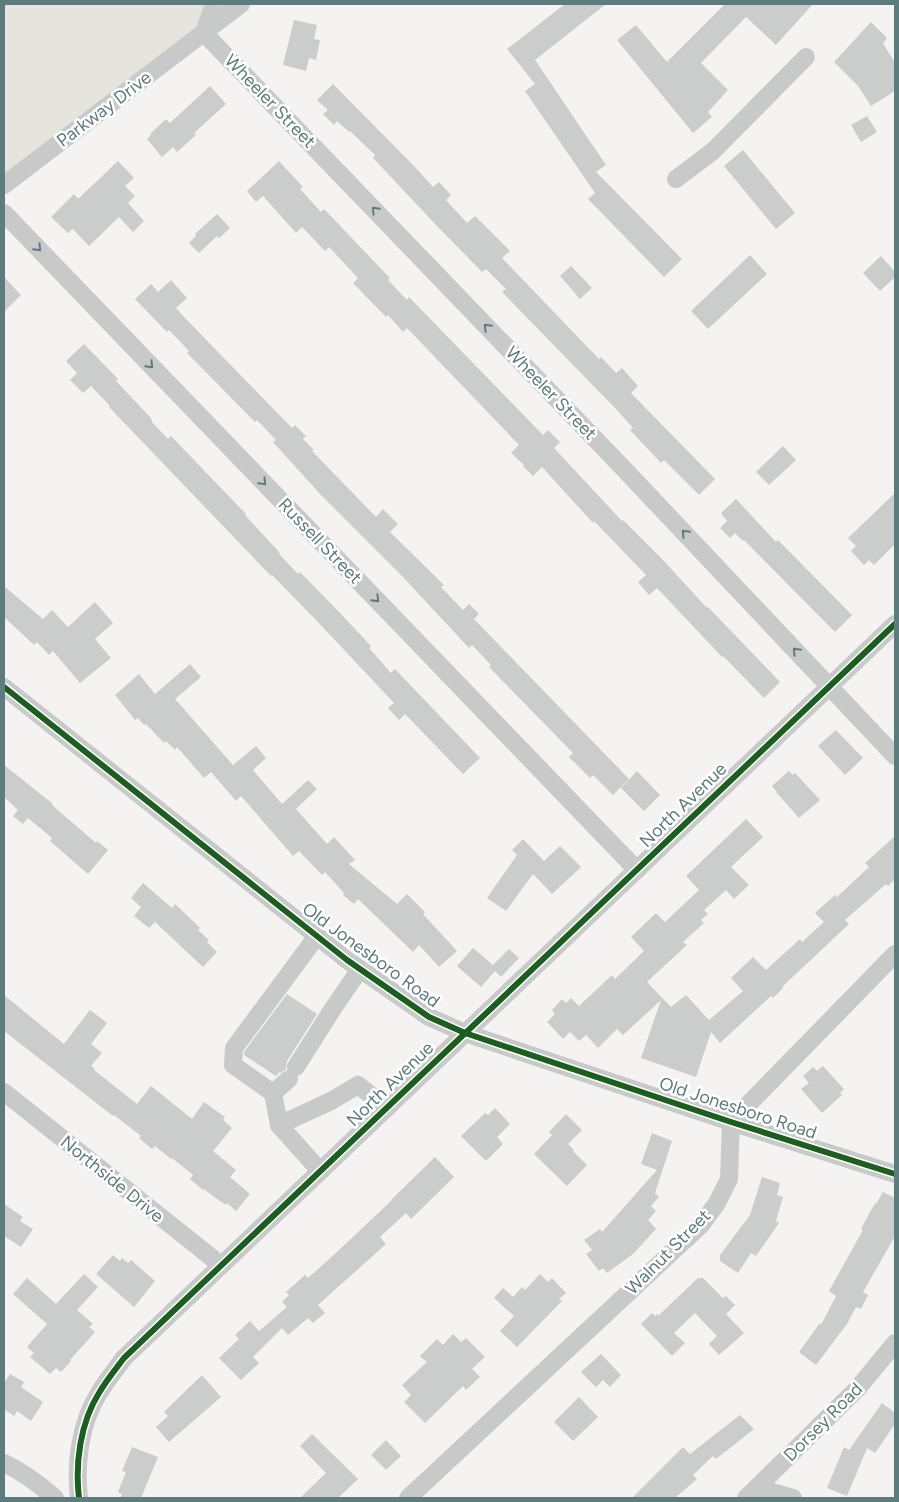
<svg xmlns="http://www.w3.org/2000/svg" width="899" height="1502" viewBox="0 0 899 1502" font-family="Figtree,sans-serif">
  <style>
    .green { fill: #e5e5de }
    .building { fill: #cacdcc }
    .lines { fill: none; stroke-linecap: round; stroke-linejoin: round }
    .minor { stroke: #c8caca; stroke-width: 18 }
    .cycleway-casing { stroke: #fff; stroke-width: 9 }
    .cycleway { stroke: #1b5e20; stroke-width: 6 }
    .oneway { stroke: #5d7c7e }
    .labels { text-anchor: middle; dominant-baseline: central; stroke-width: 5; stroke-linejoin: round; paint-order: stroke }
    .street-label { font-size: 18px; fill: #5d7c7e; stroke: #fff }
  </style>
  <rect width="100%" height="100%" fill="#f4f3f1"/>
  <path class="green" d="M4 4H238L4 180Z"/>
  <g class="building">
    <path d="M565 4H606L535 60 606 165 596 172 682 259 664 277 588 199 595 193 525 91 535 84 507 49Z"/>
    <path d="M725 4H813L776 45 746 17 701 63 728 90 708 112 712 117 693 133 617 40 636 25 667 62Z"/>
    <path d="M294 20 317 25 314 39 320 40 316 60 309 58 306 71 283 65Z"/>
    <path d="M871 22 887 38 883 43 895 63V91L871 106 858 86 834 62Z"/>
    <path d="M333 84 414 166 433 187 439 182 451 195 446 200 467 223 475 216 510 251 502 258 599 359 601 357 616 373 622 368 638 386 631 393 715 479 699 495 664 460 661 463 630 430 633 428 615 408 502 292 506 289 486 269 482 272 437 226 373 158 375 155 350 131 349 132 337 121 334 125 323 114 328 110 317 100Z"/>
    <path d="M210 86 226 104 194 133 196 135 177 152 173 147 162 157 147 139 151 135 150 134 166 119 170 123Z"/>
    <path d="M867 116 877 132 861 142 851 125Z"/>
    <path d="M743 150 795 213 776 229 724 166Z"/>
    <path d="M118 161 134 178 125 186 135 196 128 203 144 221 133 232 119 217 89 246 73 229 68 233 51 217 74 194 78 199Z"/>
    <path d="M279 161 303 187 300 189 321 212 324 209 390 278 388 280 407 300 409 297 543 435 548 430 560 442 554 448 622 521 623 520 663 560 707 608 708 607 780 682 764 698 723 656 722 657 657 588 649 595 638 582 646 575 594 521 593 523 542 467 533 476 523 466 524 465 511 453 519 445 407 328 403 332 388 315 386 317 353 283 358 278 329 247 325 251 302 227 296 233 263 196 256 202 247 191Z"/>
    <path d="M217 214 230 228 219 238 217 236 199 253 189 243 196 236 195 234Z"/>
    <path d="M750 255 767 274 708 329 691 311Z"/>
    <path d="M881 256 895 272V277L880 291 863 273Z"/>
    <path d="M571 266 592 288 580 299 560 276Z"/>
    <path d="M4 277 21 295 4 312Z"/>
    <path d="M171 280 187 298 176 308 184 317 292 428 295 425 306 436 303 439 314 450 312 451 376 517 383 509 398 524 390 532 444 585 441 587 463 610 469 604 479 614 474 619 629 779 613 795 593 775 590 778 569 757 573 753 489 667 491 665 472 645 469 648 402 576 320 494 273 442 276 440 257 420 255 422 187 353 189 351 169 330 167 332 135 299 151 284 158 292Z"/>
    <path d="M84 344 118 379 116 381 151 418 152 422 168 439 171 436 246 514 245 515 280 553 279 554 298 574 300 572 340 613 371 646 369 648 391 673 395 669 480 758 463 774 405 714 399 720 388 708 394 703 316 620 272 575 271 576 109 407 110 406 91 386 83 393 70 380 77 373 66 361Z"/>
    <path d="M783 446 796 460 769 485 756 472Z"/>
    <path d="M895 493V544L874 565 869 560 864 565 851 551 856 546 848 538Z"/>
    <path d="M736 499 776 542 778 540 852 615 835 632 744 540 743 541 735 533 730 538 720 528 727 521 721 513Z"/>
    <path d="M4 586 43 619 52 610 68 627 95 602 113 623 95 639 111 658 80 683 53 651 49 655 37 642 34 645 4 617Z"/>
    <path d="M190 664 201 677 175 699 233 765 256 746 266 758 253 770 282 804 308 780 317 789 296 809 327 844 334 837 355 860 349 864 397 904 407 894 425 912 423 914 457 951 439 967 419 945 413 952 358 899 354 904 343 895 344 893 325 872 322 875 299 851 293 856 241 796 236 801 211 772 204 778 177 747 175 750 166 741 164 743 146 724 144 725 138 718 135 720 115 695 139 674 155 694Z"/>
    <path d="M836 730 863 758 845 775 818 746Z"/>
    <path d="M4 765 53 804 52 805 96 843 97 841 108 850 88 874 50 841 52 838 28 818 23 824 13 816 18 810 4 797Z"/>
    <path d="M637 771 660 795 644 811 621 788Z"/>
    <path d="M789 771 793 775 795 773 820 800 799 818 776 792H777L772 786Z"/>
    <path d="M746 819 763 837 731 867 749 885 734 899 726 890 704 910 708 914 701 920 704 923 683 942 687 945 647 982 671 1007 686 995 709 1020 743 991 731 978 753 957 766 970 800 939 802 942 824 922 815 913 835 895 837 897 869 867 865 863 895 836V879L888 886 886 884 845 920 849 924 782 987 783 988 773 998 771 996 720 1043 711 1032 696 1077 641 1058 661 1000 623 1035 617 1029 598 1048 586 1035 579 1041 570 1032 563 1039 547 1022 555 1014 552 1010 562 999 566 1003 571 998 579 1006 612 975 615 979 644 951 631 937 656 913 665 922 699 890 686 876Z"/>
    <path d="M523 839 544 861 560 846 581 867 552 894 533 874 506 911 487 898 517 855 512 850Z"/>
    <path d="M143 883 172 908 175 904 200 928 198 930 209 940 207 942 217 952 203 967 155 922 149 928 134 916 141 907 131 898Z"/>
    <path d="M473 948 493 965 509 949 519 958 501 977 495 971 481 987 457 966Z"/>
    <path d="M287 994 317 1014 287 1061 286 1069 280 1073 279 1072 276 1076 244 1055V1052Z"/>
    <path d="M4 995 64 1044 90 1010 107 1023 91 1044 102 1053 91 1066 95 1069 94 1070 137 1104 151 1086 192 1119 204 1102 225 1117 223 1120 232 1128 213 1151 236 1170 230 1177 250 1194 236 1211 227 1203 226 1205 217 1199 204 1189 203 1190 190 1179 193 1175 172 1158 171 1159 155 1146 152 1149 139 1138 141 1136 114 1115 113 1116 4 1031Z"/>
    <path d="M823 1066 844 1089 840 1093 842 1095 822 1113 801 1089 809 1083 803 1076 813 1067 817 1071Z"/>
    <path d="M495 1108 510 1124 497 1137 503 1144 486 1161 461 1136 485 1113 488 1115Z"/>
    <path d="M566 1114 582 1130 568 1144 574 1150 573 1151 587 1165 567 1186 534 1154 552 1135 549 1132Z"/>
    <path d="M652 1133 672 1141 655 1193 659 1197 651 1206 656 1211 648 1220 656 1229 633 1254 607 1273 603 1268 599 1271 586 1254 592 1250 584 1240 600 1229 602 1232 657 1170 641 1164Z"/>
    <path d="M435 1157 454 1177 411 1219 406 1213 380 1237 386 1244 318 1305 325 1313 313 1323 308 1318 288 1335 282 1328 253 1357 259 1363 241 1380 219 1358 239 1339 235 1335 250 1321 259 1331 287 1307 282 1302 289 1295 286 1292 305 1275 308 1278 337 1252 392 1200V1199Z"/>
    <path d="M762 1177 780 1183 777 1195 783 1197 776 1221 779 1223 756 1256 751 1253 738 1273 720 1261V1255L750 1215Z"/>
    <path d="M883 1192 895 1198V1236L863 1292 868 1295 861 1309 856 1307 847 1324 816 1365 799 1352 820 1323 821 1325 836 1296 829 1291 863 1230 861 1229 875 1203 876 1204Z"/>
    <path d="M4 1204 23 1217 20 1221 33 1229 21 1247 4 1236Z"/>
    <path d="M113 1255 120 1261 122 1258 128 1263 131 1260 155 1281 134 1307 96 1274Z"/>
    <path d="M84 1274 98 1287 77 1310 93 1324 89 1327 95 1332 70 1360 71 1361 61 1372 56 1368 50 1374 30 1357 34 1353 27 1347 47 1324 13 1294 27 1278 56 1304Z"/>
    <path d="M540 1274 548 1282 552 1278 566 1293 559 1299 562 1301 517 1347 500 1331 514 1316 494 1298 503 1288 513 1297 522 1287 525 1290Z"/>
    <path d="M698 1278H703L723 1298 726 1296 735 1305 726 1314 744 1333 719 1355 709 1344 717 1336 695 1313 674 1333 685 1343 672 1356 641 1324 652 1313 655 1316 657 1314 658 1316Z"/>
    <path d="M453 1334 461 1342 466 1338 485 1357 472 1369 480 1377 466 1390 463 1386 425 1423 404 1402 411 1395 402 1385 427 1362 420 1356 437 1339 443 1345Z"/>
    <path d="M601 1354 621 1375 610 1387 603 1380 596 1387 581 1372Z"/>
    <path d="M10 1374 24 1382 21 1387 43 1402 31 1421 17 1411 14 1416 4 1409V1383Z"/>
    <path d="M202 1375 221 1397 169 1442 156 1427 168 1416 164 1412Z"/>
    <path d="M579 1397 598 1417 573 1441 554 1422Z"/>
    <path d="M882 1403 895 1413V1424L875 1453 867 1448 847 1496 827 1488 844 1447 849 1450Z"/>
    <path d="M740 1415 754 1429 716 1459 713 1456 693 1475 697 1479 675 1498H632L683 1447 690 1454Z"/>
    <path d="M312 1434 358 1479 338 1498H300L326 1473 300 1446Z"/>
    <path d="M386 1440 401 1456 386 1470 371 1455Z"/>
    <path d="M132 1447 158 1457 141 1498H120L122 1494 118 1492 126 1472 122 1471Z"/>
  </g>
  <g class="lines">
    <g class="minor">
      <path d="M204 33 624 469 895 756"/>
      <path d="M204 33 214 4"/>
      <path d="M676 179 713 151 806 57"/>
      <path d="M4 185 241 4"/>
      <path d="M4 213 637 870"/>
      <path d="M4 687 347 960 429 1017 465 1033 731 1122 895 1174"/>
      <path d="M296 1067 332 1010 360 969"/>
      <path d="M289 1079 273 1093 233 1065 234 1048 317 936"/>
      <path d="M4 1092 221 1265"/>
      <path d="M273 1093 279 1125 320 1171"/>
      <path d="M279 1125 331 1101 358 1085 387 1108"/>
      <path d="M4 1463C23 1472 39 1484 55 1498"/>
      <path d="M758 1488 793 1498"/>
      <path d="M79 1498C75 1464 80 1423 99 1393 106 1381 115 1370 124 1358L895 624"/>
      <path d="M408 1498 701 1225 717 1203 729 1179 731 1122 895 954"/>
      <path d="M746 1498 858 1388 895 1343"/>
    </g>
    <defs>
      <g id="cycleway">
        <path d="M4 687 347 960 429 1017 465 1033 731 1122 895 1174"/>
        <path d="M79 1498C75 1464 80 1423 99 1393 106 1381 115 1370 124 1358L895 624"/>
      </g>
    </defs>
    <use href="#cycleway" class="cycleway-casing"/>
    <use href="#cycleway" class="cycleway"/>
  </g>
  <defs><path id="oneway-chevron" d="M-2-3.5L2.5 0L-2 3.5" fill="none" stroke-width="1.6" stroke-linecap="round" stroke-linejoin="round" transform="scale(1.25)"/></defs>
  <g class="oneway">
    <use href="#oneway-chevron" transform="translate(375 210) rotate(-134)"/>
    <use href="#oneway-chevron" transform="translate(38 248) rotate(46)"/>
    <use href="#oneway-chevron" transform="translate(487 327) rotate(-134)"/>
    <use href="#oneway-chevron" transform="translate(150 365) rotate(46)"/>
    <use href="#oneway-chevron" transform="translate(263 482) rotate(46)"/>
    <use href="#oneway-chevron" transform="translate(685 533) rotate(-133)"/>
    <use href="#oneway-chevron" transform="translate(376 599) rotate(46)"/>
    <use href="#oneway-chevron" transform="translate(796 651) rotate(-133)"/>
  </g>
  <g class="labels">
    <g class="street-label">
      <text transform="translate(270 101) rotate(46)">Wheeler Street</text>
      <text transform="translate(104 109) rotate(-37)">Parkway Drive</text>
      <text transform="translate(551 393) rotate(46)">Wheeler Street</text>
      <text transform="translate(320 541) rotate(46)">Russell Street</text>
      <text transform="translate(683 805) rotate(-44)">North Avenue</text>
      <text transform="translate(371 955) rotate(36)">Old Jonesboro Road</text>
      <text transform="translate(390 1084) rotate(-44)">North Avenue</text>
      <text transform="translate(738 1108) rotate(18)">Old Jonesboro Road</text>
      <text transform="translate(112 1179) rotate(39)">Northside Drive</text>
      <text transform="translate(668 1252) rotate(-45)">Walnut Street</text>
      <text transform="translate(823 1422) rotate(-45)">Dorsey Road</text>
    </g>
  </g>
  <rect width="899" height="1502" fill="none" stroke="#5d7c7e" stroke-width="10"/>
</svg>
